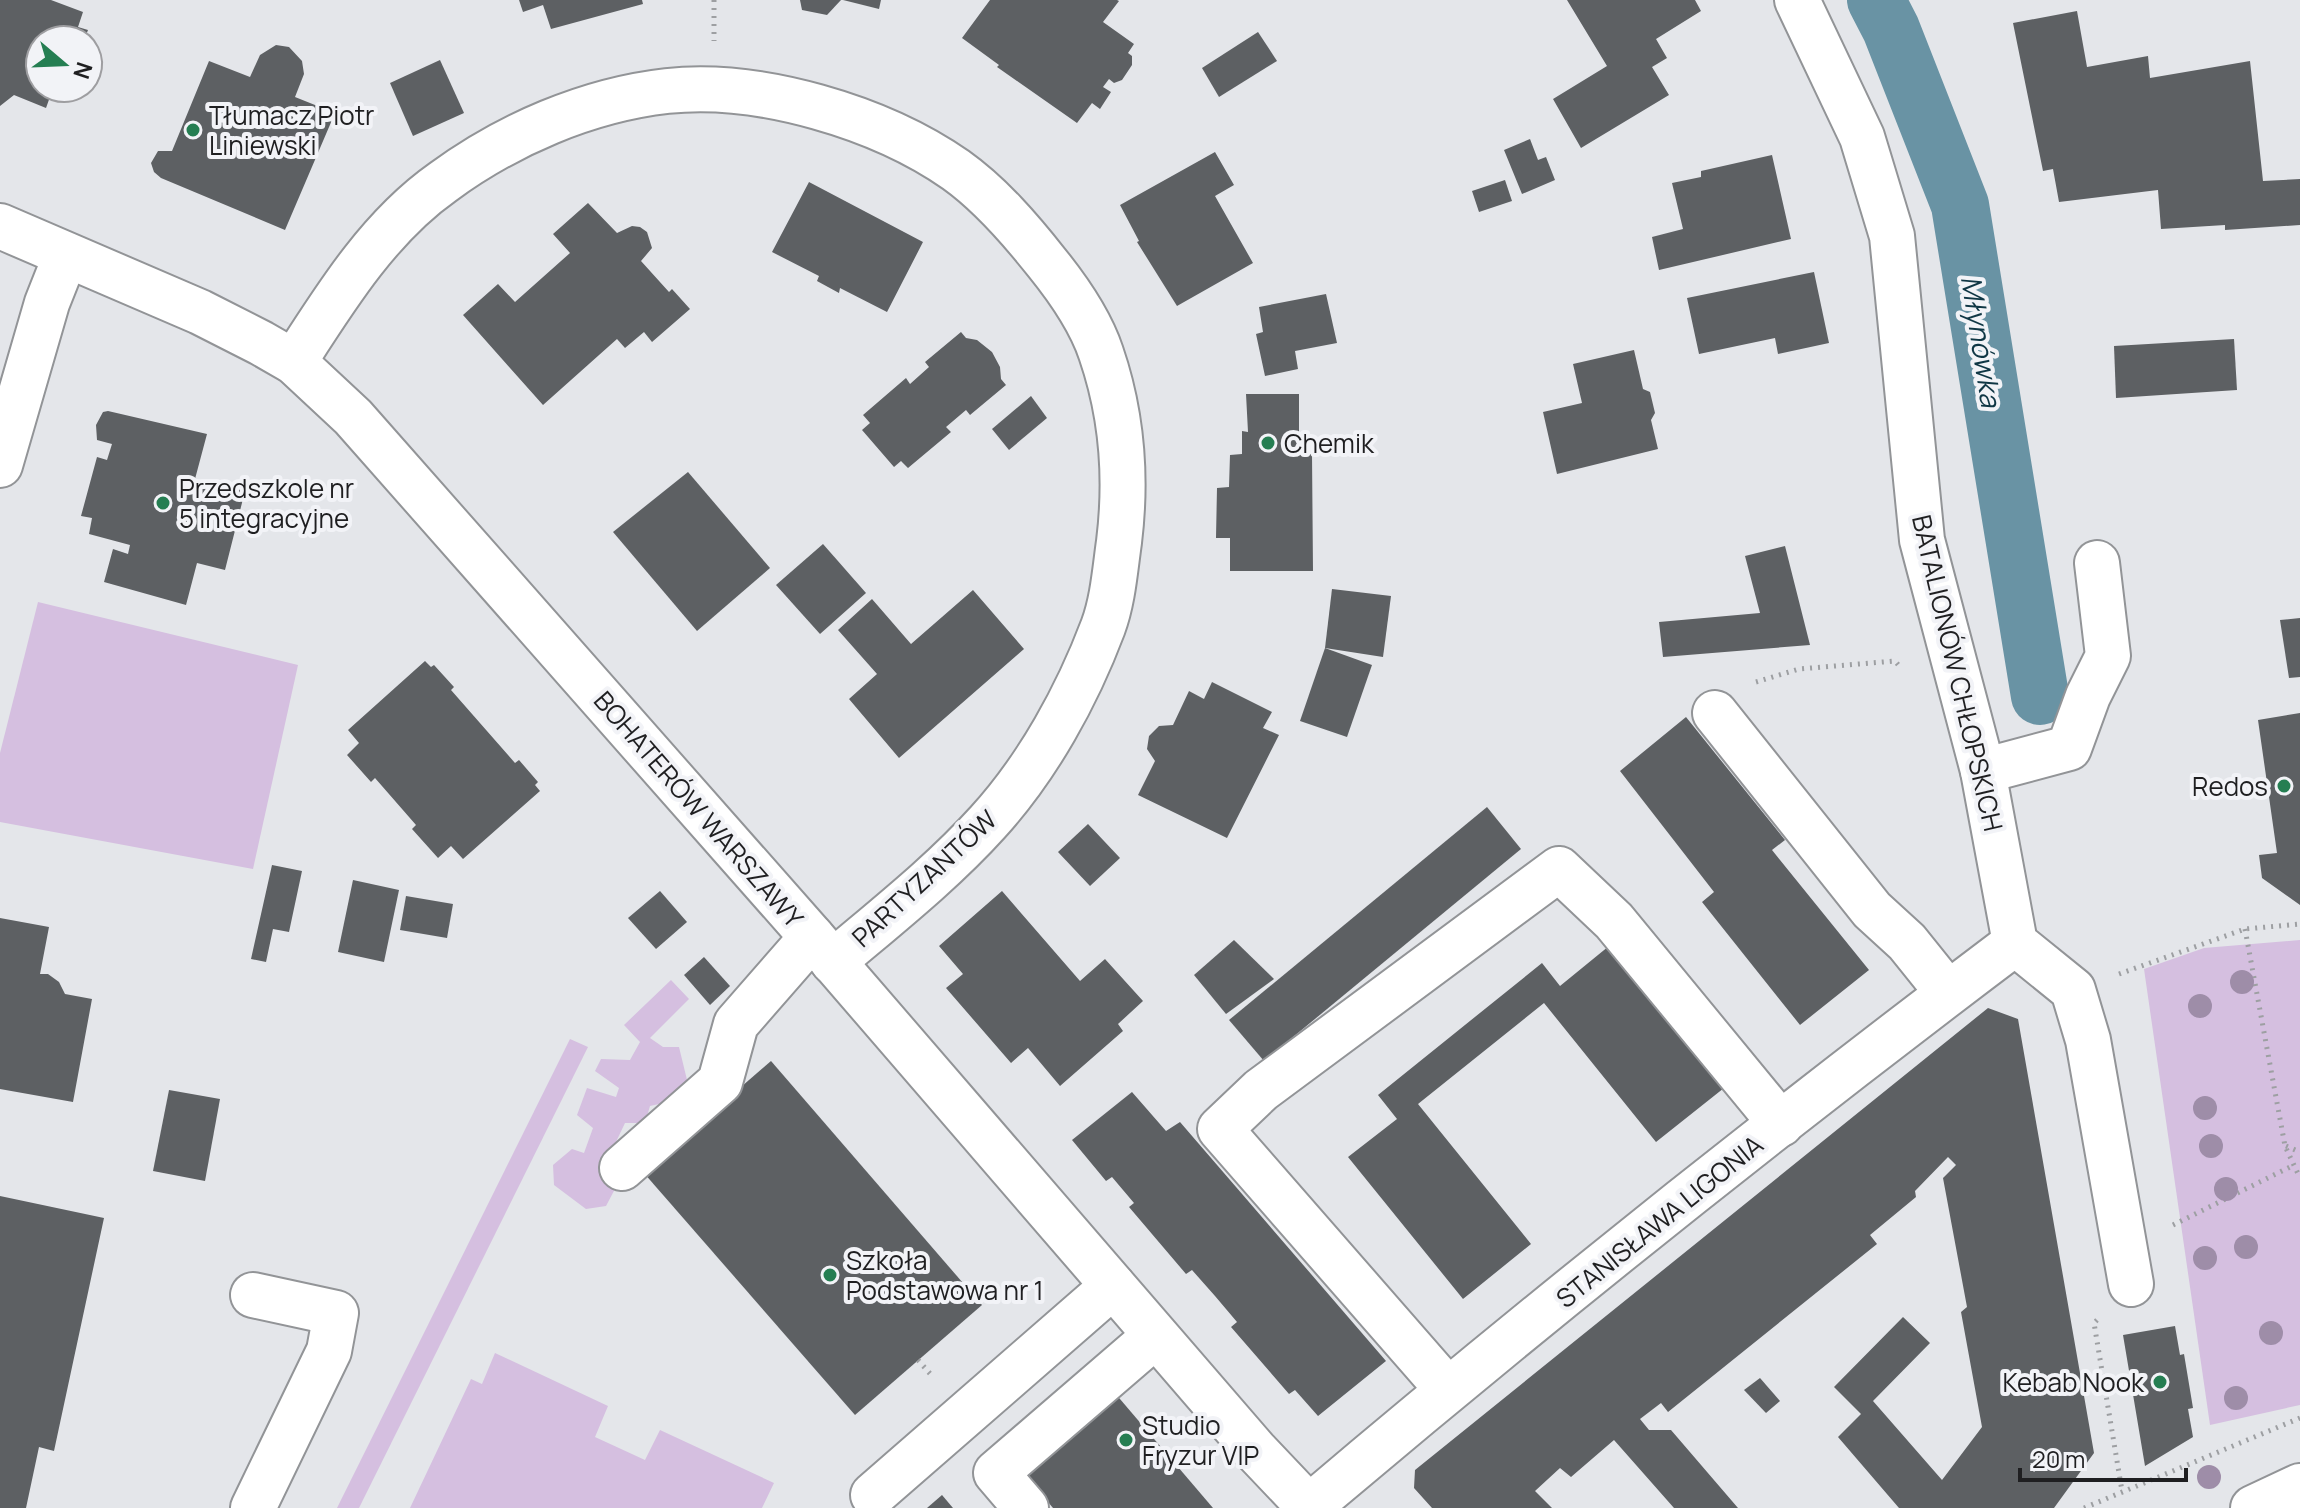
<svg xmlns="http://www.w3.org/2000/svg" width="2300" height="1508" viewBox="0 0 2300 1508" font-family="Manrope,sans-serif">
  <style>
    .green { fill: #d5bfe0 }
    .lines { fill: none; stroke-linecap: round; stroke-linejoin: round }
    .canal { stroke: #6993a4; stroke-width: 58 }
    .building { fill: #5d6063 }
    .minor-casing { stroke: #929497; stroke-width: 48 }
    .path { stroke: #9d9fa2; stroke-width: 5; stroke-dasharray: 2 6; stroke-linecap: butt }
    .minor { stroke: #fff; stroke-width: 44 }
    .tree { fill: #9e8da8 }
    .poi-dot { fill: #257e52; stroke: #f2f3f7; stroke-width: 3 }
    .labels { text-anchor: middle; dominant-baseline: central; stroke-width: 8; stroke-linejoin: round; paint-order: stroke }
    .poi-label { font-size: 26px; fill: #1f1f21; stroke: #f2f3f7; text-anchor: start }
    .street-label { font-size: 26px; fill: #1f1f21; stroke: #f2f3f7 }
    .water-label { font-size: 28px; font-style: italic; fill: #103745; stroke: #f2f3f7 }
  </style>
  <rect width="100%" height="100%" fill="#e4e6ea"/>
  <g class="green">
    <path d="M38 602 298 665 253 869 0 822V753Z"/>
    <path d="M2300 940V1405L2210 1425 2144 969 2204 948Z"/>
    <path d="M671 980 689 999 650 1038 663 1047H679L688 1084 668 1102 650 1106 645 1123H625L605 1165 615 1189 606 1206 586 1209 554 1185 553 1165 572 1149 584 1153 593 1128 577 1115 587 1088 616 1097 619 1088 595 1071 601 1059 630 1060 640 1042 624 1025Z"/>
    <path d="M570 1039 588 1047 359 1508H337Z"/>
    <path d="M495 1353 608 1406 595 1437 645 1460 660 1430 774 1483 762 1508H410L471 1379 482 1384Z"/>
  </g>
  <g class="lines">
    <path class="canal" d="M1876 0 1891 29 1960 205 2040 696"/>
  </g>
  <g class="building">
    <path d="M0 0H51L83 12 78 27 88 30 84 40H40V88H65L61 98 51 94 46 108 14 95 0 106Z"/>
    <path d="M519 0H642L643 4 551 29 543 5 523 12Z"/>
    <path d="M800 0H841L827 15 802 10Z"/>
    <path d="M843 0H881L879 9Z"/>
    <path d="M990 0H1117L1119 1 1103 22 1134 44 1128 53 1132 56V65L1122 80 1114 83 1109 79 1103 87 1111 92 1100 109 1092 103 1077 123 997 67 999 65 962 38Z"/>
    <path d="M1567 0H1695L1701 11 1656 39 1667 58 1652 67 1669 95 1581 148 1553 99 1607 66Z"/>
    <path d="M2077 11 2087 67 2148 56 2150 78 2250 61 2263 181 2300 179V225L2225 230V225L2161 229 2158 190 2059 202 2053 169 2043 171 2013 23Z"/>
    <path d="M1258 32 1277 61 1219 97 1202 68Z"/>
    <path d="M276 45 289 47 302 61 304 74 295 97 335 113 285 230 161 178 154 172 151 163 158 151H172L209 61 250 77 260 55Z"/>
    <path d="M440 60 464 113 413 136 390 83Z"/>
    <path d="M1530 139 1538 160 1546 157 1555 180 1522 194 1504 150Z"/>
    <path d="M1215 152 1234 185 1215 196 1253 263 1177 306 1137 242 1139 241 1120 205Z"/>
    <path d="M1772 155 1791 239 1659 270 1652 237 1683 229 1672 183 1701 177V171Z"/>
    <path d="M1505 180 1512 201 1479 212 1472 191Z"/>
    <path d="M809 182 923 242 887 312 840 288 839 293 817 281 819 276 772 252Z"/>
    <path d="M588 203 617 233 632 226 640 227 647 232 652 248 641 261 669 292 672 289 690 309 652 342 644 332 625 348 617 339 543 405 463 315 498 284 515 302 570 253 553 234Z"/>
    <path d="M1814 272 1829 343 1778 354 1775 338 1699 354 1687 298Z"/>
    <path d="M1326 294 1337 343 1295 351 1298 369 1265 376 1256 334 1263 332 1259 307Z"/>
    <path d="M961 332 966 338 977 340 992 352 1000 367 1001 379 1006 385 970 415 966 410 946 427 951 432 908 468 901 461 894 467 862 430 870 423 863 415 906 378 910 384 929 367 925 362Z"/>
    <path d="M2234 339 2237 390 2116 398 2114 346Z"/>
    <path d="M1634 350 1643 389 1650 392 1655 413 1651 420 1658 449 1557 474 1543 412 1582 403 1573 364Z"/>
    <path d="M1246 394H1299V454H1312L1313 571H1230V538H1216L1217 488 1229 487 1230 455 1242 454V431L1248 432Z"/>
    <path d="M1031 396 1047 418 1009 450 992 429Z"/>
    <path d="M108 411 207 434 195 479 245 491 225 570 197 563 186 605 104 582 113 549 128 554 130 545 89 534 92 518 81 516 97 457 107 460 112 444 97 440 96 425 103 412Z"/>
    <path d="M688 472 770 568 697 631 613 532Z"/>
    <path d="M823 544 866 593 820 634 776 585Z"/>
    <path d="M1785 546 1810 645 1663 657 1659 622 1760 613 1745 556Z"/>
    <path d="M1332 589 1391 596 1383 657 1325 648Z"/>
    <path d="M973 590 1024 649 899 758 849 699 877 674 838 630 872 599 911 644Z"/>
    <path d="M2300 618V677L2289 678 2280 620Z"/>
    <path d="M1325 648 1372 665 1347 737 1300 721Z"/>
    <path d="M425 661 431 667 434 665 454 687 451 690 515 763 519 760 538 782 535 785 540 791 463 859 451 846 438 858 412 829 416 825 375 778 371 782 347 755 359 743 348 730Z"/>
    <path d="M1212 682 1272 712 1263 728 1279 735 1227 838 1138 795 1155 761 1147 749 1149 736 1159 726 1173 725 1189 691 1204 699Z"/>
    <path d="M2300 713V905L2262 878 2259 855 2277 853 2258 720Z"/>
    <path d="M1686 717 1785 840 1772 850 1869 970 1800 1025 1702 902 1714 892 1620 771Z"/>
    <path d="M1487 807 1521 849 1264 1061 1229 1020Z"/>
    <path d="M1088 824 1120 858 1090 886 1058 852Z"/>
    <path d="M272 865 302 871 289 932 273 929 266 962 251 959Z"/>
    <path d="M353 880 399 890 384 962 338 952Z"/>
    <path d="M660 891 687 922 656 949 628 918Z"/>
    <path d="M1002 891 1080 981 1105 959 1143 1001 1118 1024 1123 1031 1060 1086 1028 1048 1011 1063 946 988 963 974 939 946Z"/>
    <path d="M406 896 453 904 447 938 400 930Z"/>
    <path d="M0 918 49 927 40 974H48L59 982 65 994 92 999 73 1102 0 1089Z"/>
    <path d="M1234 940 1274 979 1226 1014 1194 975Z"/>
    <path d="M1609 946 1724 1088 1656 1142 1544 1003 1418 1104 1531 1244 1463 1299 1348 1157 1397 1119 1378 1095 1542 963 1560 986Z"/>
    <path d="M704 957 730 986 710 1005 684 975Z"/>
    <path d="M1988 1008 2018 1019 2094 1453 2054 1508H1899L1838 1437 1861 1414 1834 1387 1903 1317 1930 1343 1873 1401 1942 1480 1982 1427 1961 1312 1967 1307 1943 1178 1956 1165 1948 1157 1915 1191 1916 1197 1870 1235 1877 1244 1668 1412 1661 1403 1640 1419 1649 1430H1671L1738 1508H1674L1614 1440 1571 1477 1560 1468 1535 1491 1552 1508H1432L1414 1488 1415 1470Z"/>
    <path d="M771 1061 982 1305 855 1415 643 1172Z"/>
    <path d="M169 1090 220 1099 205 1181 153 1171Z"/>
    <path d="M1132 1092 1166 1131 1180 1122 1386 1361 1318 1416 1295 1390 1289 1394 1231 1327 1237 1322 1215 1296 1192 1270 1186 1274 1129 1207 1134 1203 1112 1177 1106 1181 1072 1140Z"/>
    <path d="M0 1196 104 1218 54 1451 39 1447 26 1508H0Z"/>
    <path d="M2175 1326 2180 1355 2184 1354 2193 1408 2188 1409 2193 1437 2145 1466 2123 1335Z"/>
    <path d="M1760 1378 1780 1401 1766 1413 1744 1390Z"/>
    <path d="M1114 1392 1213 1508H1053L1021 1470Z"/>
    <path d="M942 1495 953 1508H927Z"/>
  </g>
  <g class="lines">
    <defs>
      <g id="minor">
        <path d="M1797 0 1862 137 1892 236 1922 540 1983 771 2015 943 2073 990 2088 1040 2131 1284"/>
        <path d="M0 226 200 312 261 343 294 362 353 417 812 937 1255 1450 1310 1508"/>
        <path d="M294 362C335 298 379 227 443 182 507 135 587 100 667 91 759 81 880 117 956 170 991 195 1021 230 1047 263 1068 289 1090 320 1101 353 1122 414 1127 477 1119 542 1115 570 1113 600 1103 627 1077 696 1038 767 988 822 942 873 886 917 833 962"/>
        <path d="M0 465 47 303 66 255"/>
        <path d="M1715 713 1872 910 1907 942 1948 993"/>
        <path d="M1983 771 2069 748 2088 696 2108 656 2097 563"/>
        <path d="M622 1168 720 1082 736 1024 812 937"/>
        <path d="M1448 1390 1220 1129 1261 1090 1559 869 1614 921 1781 1124"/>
        <path d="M873 1495 1113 1286"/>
        <path d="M1309 1507C1539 1312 1775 1124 2015 943"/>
        <path d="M253 1508 329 1351 336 1313 253 1295"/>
        <path d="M1026 1508 996 1473 1155 1336"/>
        <path d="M2253 1508 2300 1486"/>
      </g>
    </defs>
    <use href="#minor" class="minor-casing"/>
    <g class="path">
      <path d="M714 0V41"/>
      <path d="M1756 682 1799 669 1895 661 1900 667"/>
      <path d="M2245 929 2285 1146 2300 1178"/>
      <path d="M2119 974 2245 929 2300 924"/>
      <path d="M2286 1146 2300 1152"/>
      <path d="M2173 1225 2294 1165"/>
      <path d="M2097 1320 2094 1323 2122 1491"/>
      <path d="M918 1360 933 1377"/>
      <path d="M2084 1508 2300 1418"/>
    </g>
    <use href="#minor" class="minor"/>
  </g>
  <g class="tree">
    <circle cx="2242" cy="982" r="12"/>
    <circle cx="2200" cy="1006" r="12"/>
    <circle cx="2205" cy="1108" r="12"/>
    <circle cx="2211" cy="1146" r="12"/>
    <circle cx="2226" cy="1189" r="12"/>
    <circle cx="2246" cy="1247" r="12"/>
    <circle cx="2205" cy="1258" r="12"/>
    <circle cx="2271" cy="1333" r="12"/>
    <circle cx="2236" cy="1398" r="12"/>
    <circle cx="2209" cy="1477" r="12"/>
  </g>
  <g class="poi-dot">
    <circle cx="193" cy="130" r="8"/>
    <circle cx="1268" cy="443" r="8"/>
    <circle cx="163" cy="503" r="8"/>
    <circle cx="2284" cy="786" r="8"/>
    <circle cx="830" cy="1275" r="8"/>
    <circle cx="2160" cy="1382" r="8"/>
    <circle cx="1126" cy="1440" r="8"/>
  </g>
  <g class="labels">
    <g class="poi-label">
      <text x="209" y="115">Tłumacz Piotr<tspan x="209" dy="30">Liniewski</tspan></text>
      <text x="1284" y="443">Chemik</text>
      <text x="179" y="488">Przedszkole nr<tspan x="179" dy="30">5 integracyjne</tspan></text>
      <text x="2268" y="786" text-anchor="end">Redos</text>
      <text x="846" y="1260">Szkoła<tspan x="846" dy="30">Podstawowa nr 1</tspan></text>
      <text x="2144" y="1382" text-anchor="end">Kebab Nook</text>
      <text x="1142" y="1425">Studio<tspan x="1142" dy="30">Fryzur VIP</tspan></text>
    </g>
    <g class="street-label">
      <text transform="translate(1958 673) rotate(77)">BATALIONÓW CHŁOPSKICH</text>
      <text transform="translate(699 809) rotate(49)">BOHATERÓW WARSZAWY</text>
      <text transform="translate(924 878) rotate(-43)">PARTYZANTÓW</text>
      <text transform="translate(1659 1221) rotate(-39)">STANISŁAWA LIGONIA</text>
    </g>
    <g class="water-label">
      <text transform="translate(1982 341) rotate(81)">Młynówka</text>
    </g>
  </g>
  <g transform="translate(64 64) rotate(109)"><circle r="38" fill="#f2f3f7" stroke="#9e9ea1" stroke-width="2"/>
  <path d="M0-6L14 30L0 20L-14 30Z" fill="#257e52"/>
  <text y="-12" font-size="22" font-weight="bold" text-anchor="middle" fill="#1f1f21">N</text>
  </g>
  <path d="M2020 1468v12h166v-12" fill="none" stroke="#1f1f21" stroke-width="4"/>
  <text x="2032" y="1468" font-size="24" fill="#1f1f21" stroke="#f2f3f7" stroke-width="6" paint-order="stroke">20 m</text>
</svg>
